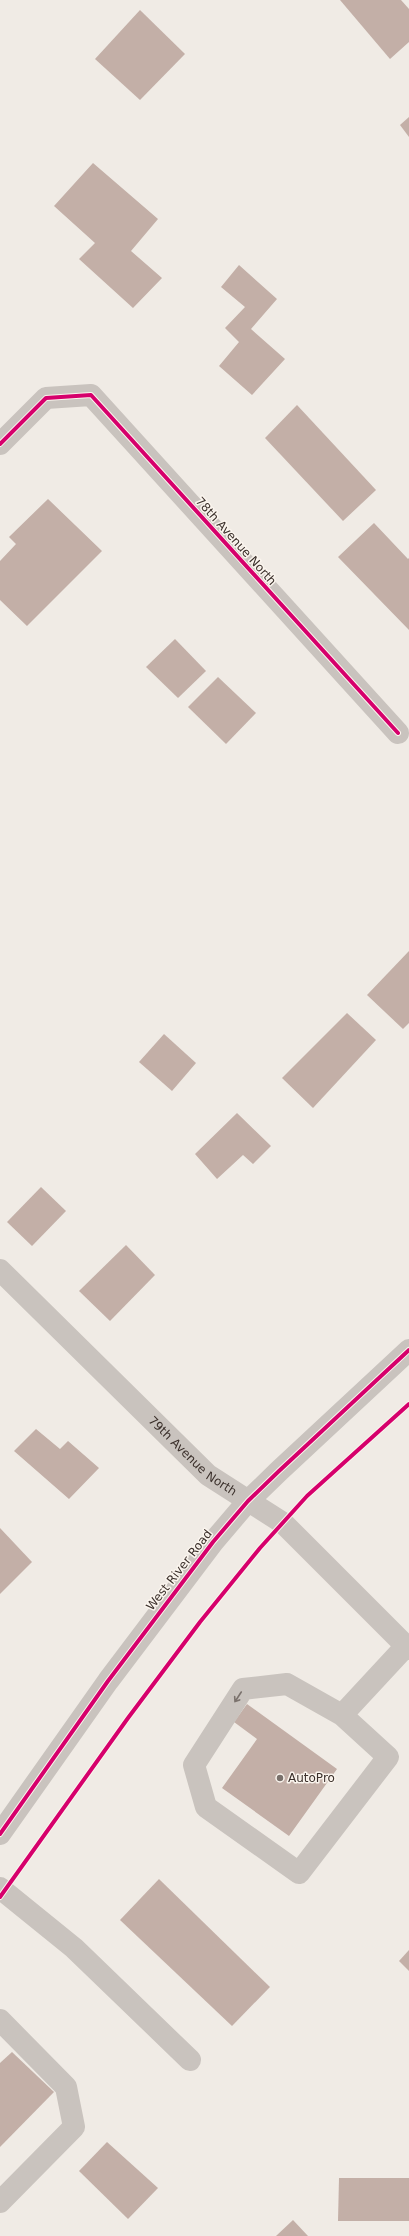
<svg xmlns="http://www.w3.org/2000/svg" width="409" height="2236" viewBox="0 0 409 2236" font-family="'DejaVu Sans',sans-serif">
  <style>
    .building { fill: #c3afa7 }
    .lines { fill: none; stroke-linecap: round; stroke-linejoin: round }
    .minor { stroke: #c9c3be; stroke-width: 22 }
    .cycleway-casing { stroke: #fbf5ee; stroke-width: 6 }
    .cycleway { stroke: #d6006c; stroke-width: 4 }
    .oneway { stroke: #7b726d }
    .poi-dot { fill: #7a716c; stroke: #fbf5ee; stroke-width: 1.5 }
    .labels { text-anchor: middle; dominant-baseline: central; stroke-width: 3; stroke-linejoin: round; paint-order: stroke }
    .street-label { font-size: 12px; fill: #3b302b; stroke: #fbf5ee }
    .poi-label { font-size: 12px; fill: #3b302b; stroke: #fbf5ee; text-anchor: start }
  </style>
  <rect width="100%" height="100%" fill="#f0ebe5"/>
  <g class="building">
    <path d="M340 0H401L409 9V42L390 59Z"/>
    <path d="M140 10 185 54 140 100 95 59Z"/>
    <path d="M409 117V137L400 125Z"/>
    <path d="M93 163 158 219 131 251 162 278 133 308 79 259 95 243 54 206Z"/>
    <path d="M239 265 277 299 251 329 285 359 252 395 219 366 239 342 225 328 245 307 221 287Z"/>
    <path d="M297 405 376 490 343 521 265 438Z"/>
    <path d="M48 499 102 551 27 626 0 600V561L16 544 9 537Z"/>
    <path d="M374 523 408 559 409 558V630L338 557Z"/>
    <path d="M175 639 206 671 178 698 146 667Z"/>
    <path d="M218 677 256 713 226 744 188 707Z"/>
    <path d="M409 951V1023L403 1029 367 995Z"/>
    <path d="M347 1013 376 1040 313 1108 282 1078Z"/>
    <path d="M164 1034 196 1063 172 1091 139 1062Z"/>
    <path d="M237 1113 271 1146 253 1164 243 1155 217 1179 195 1154Z"/>
    <path d="M41 1187 66 1211 32 1246 7 1222Z"/>
    <path d="M126 1245 155 1275 110 1321 79 1291Z"/>
    <path d="M36 1429 60 1449 68 1441 99 1468 69 1499 14 1451Z"/>
    <path d="M0 1528 32 1562 0 1594Z"/>
    <path d="M247 1704 337 1769 289 1836 222 1788 257 1739 234 1722Z"/>
    <path d="M159 1879 270 1987 232 2026 120 1920Z"/>
    <path d="M409 1950V1971L399 1961Z"/>
    <path d="M12 2052 54 2092 0 2147V2063Z"/>
    <path d="M107 2142 158 2188 128 2219 79 2171Z"/>
    <path d="M339 2178H409V2221H338Z"/>
    <path d="M293 2220 308 2236H276Z"/>
  </g>
  <g class="lines">
    <g class="minor">
      <path d="M0 444 46 398 91 395 398 733"/>
      <path id="s1" d="M0 1270 208 1475 283 1523 409 1649"/>
      <path d="M342 1715 388 1757 299 1873 206 1807 194 1765 243 1689 287 1684 342 1715 406 1646"/>
      <path d="M0 1834 108 1681 213 1542 248 1501 279 1471 409 1350"/>
      <path d="M0 1888 74 1948 190 2060"/>
      <path d="M0 2020 66 2087 74 2127 0 2202"/>
    </g>
    <defs>
      <g id="cycleway">
        <path d="M0 444 46 398 91 395 398 733"/>
        <path d="M0 1834 108 1681 213 1542 248 1501 279 1471 409 1350"/>
        <path d="M0 1897 128 1718 200 1622 260 1548 307 1496 409 1404"/>
      </g>
    </defs>
    <use href="#cycleway" class="cycleway-casing"/>
    <use href="#cycleway" class="cycleway"/>
  </g>
  <defs><path id="oneway-shaft" d="M-6 0H5M1.5-3L5.5 0L1.5 3" fill="none" stroke-width="1.6" stroke-linecap="round" stroke-linejoin="round"/></defs>
  <use class="oneway" href="#oneway-shaft" transform="translate(238 1697) rotate(123)"/>
  <circle class="poi-dot" cx="280" cy="1778" r="4"/>
  <g class="labels">
    <g class="street-label">
      <text transform="translate(236 541) rotate(48)">78th Avenue North</text>
      <text stroke="none"><textPath href="#s1" startOffset="268">79th Avenue North</textPath></text>
      <text transform="translate(179 1570) rotate(-52)">West River Road</text>
    </g>
    <g class="poi-label">
      <text x="288" y="1778">AutoPro</text>
    </g>
  </g>
</svg>
